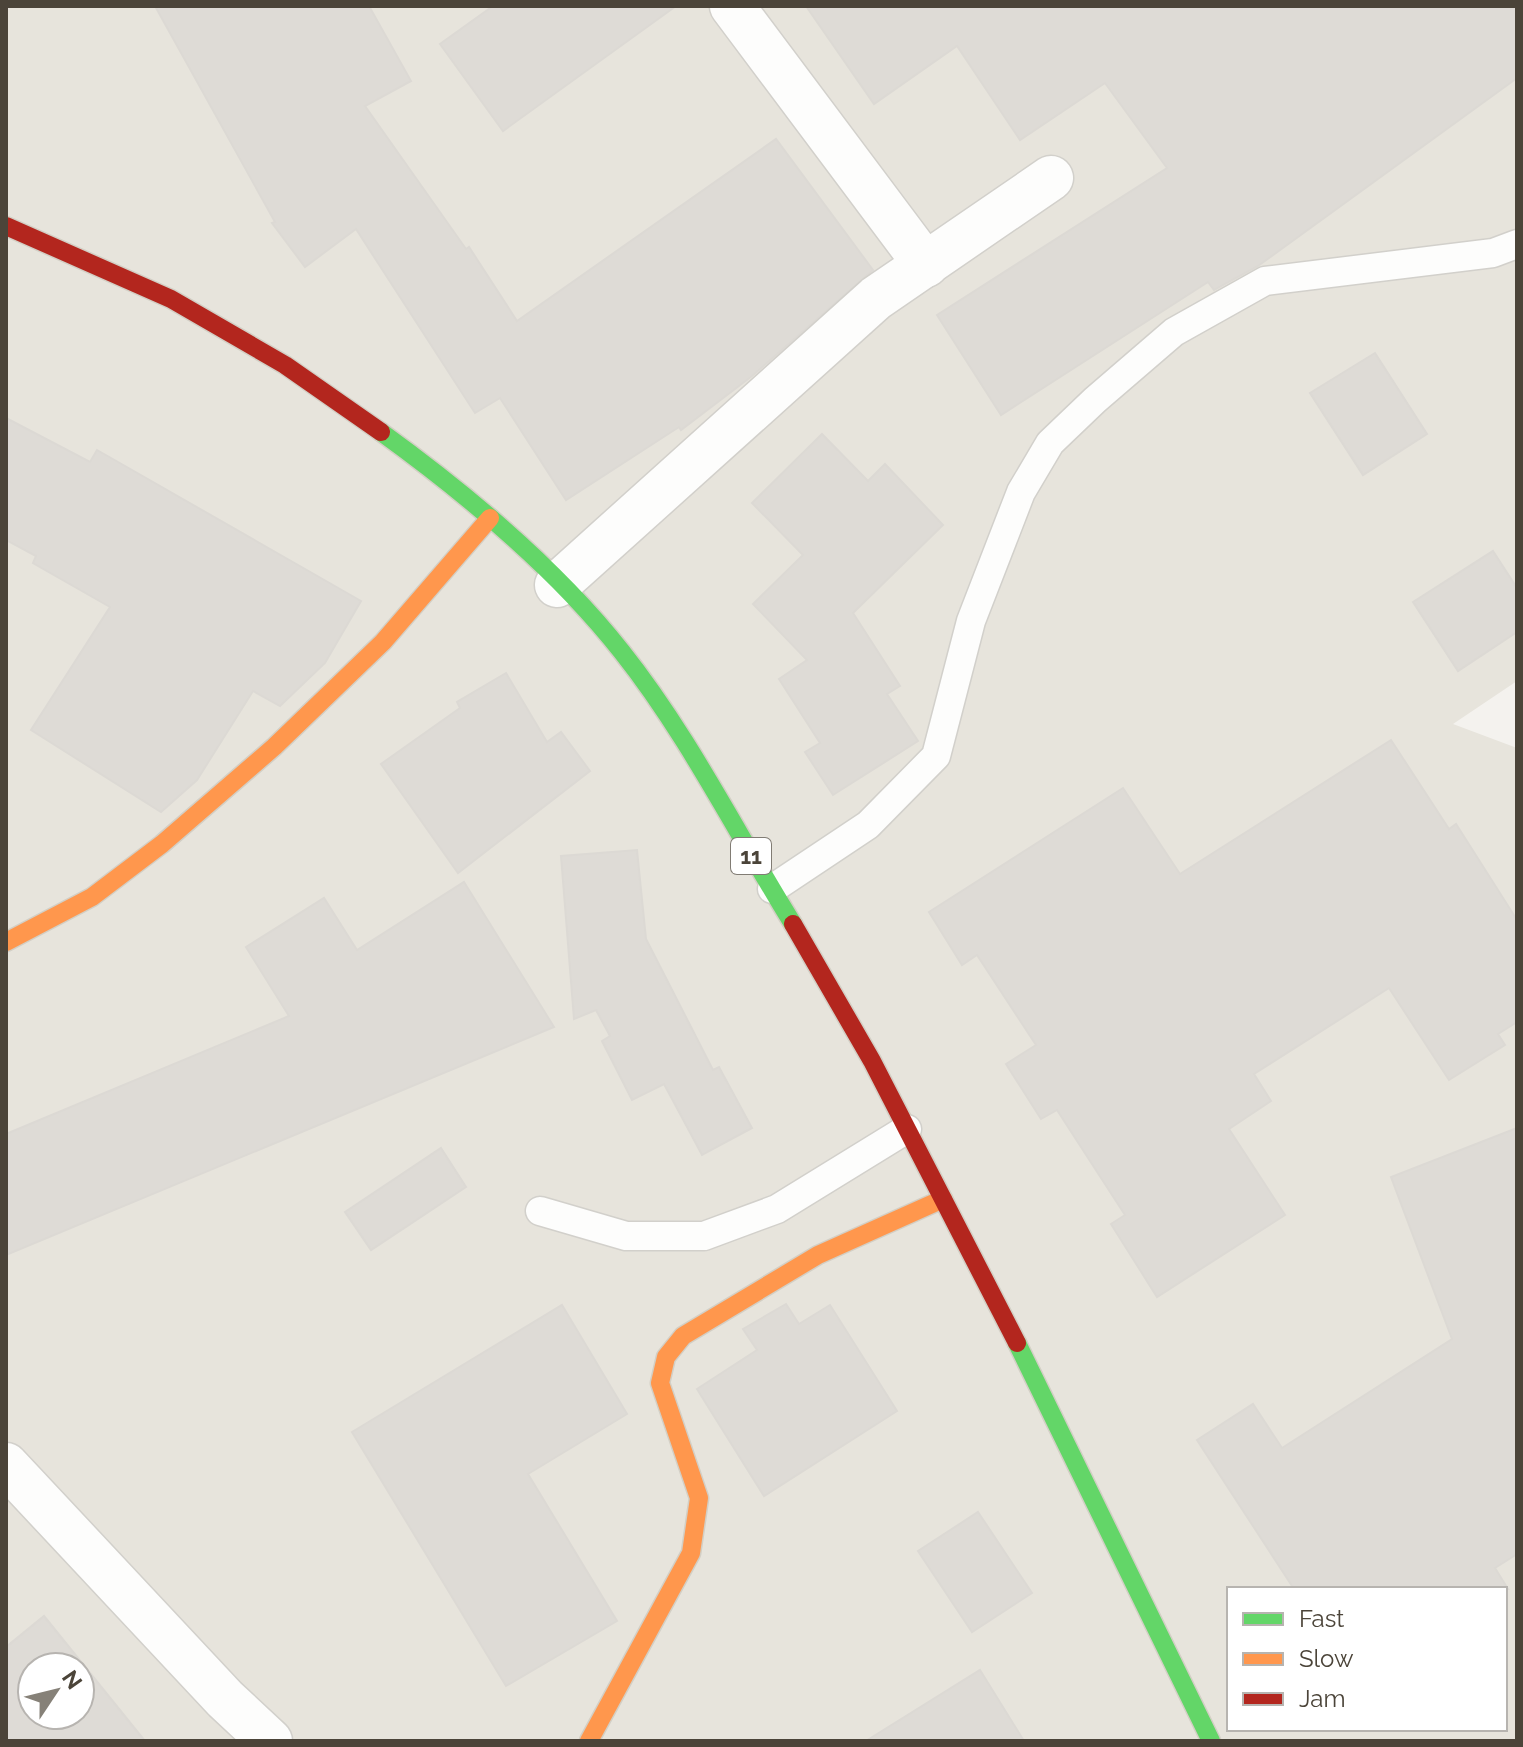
<svg xmlns="http://www.w3.org/2000/svg" width="1523" height="1747" viewBox="0 0 1523 1747" font-family="Raleway,sans-serif">
  <style>
    .residential { fill: #e7e4dc; fill-rule: evenodd }
    .building { fill: #dedbd6; stroke: #dcd9d4; stroke-width: 2; fill-rule: evenodd }
    .lines { fill: none; stroke-linecap: round; stroke-linejoin: round }
    .lane-casing { stroke: #d2d0cb; stroke-width: 31 }
    .street-casing { stroke: #d2d0cb; stroke-width: 47 }
    .fast-casing { stroke: #d3cfc5; stroke-width: 21 }
    .slow-casing { stroke: #d3cfc5; stroke-width: 21 }
    .jam-casing { stroke: #d3cfc5; stroke-width: 21 }
    .lane { stroke: #fdfdfc; stroke-width: 28 }
    .street { stroke: #fdfdfc; stroke-width: 44 }
    .fast { stroke: #63d668; stroke-width: 18 }
    .slow { stroke: #ff974d; stroke-width: 18 }
    .jam { stroke: #b3261e; stroke-width: 18 }
    .labels { text-anchor: middle; dominant-baseline: central; stroke-width: 6; stroke-linejoin: round; paint-order: stroke }
    .shield { fill: #fff; stroke: #817c74; stroke-width: 2 }
    .shield-label { font-size: 22px; font-weight: bold; fill: #4b4439 }
  </style>
  <rect width="100%" height="100%" fill="#f4f2ee"/>
  <path class="residential" d="M6 6H1517V681L1453 724 1517 748V1741H6ZM1229 1589H1505V1729H1229ZM32 1667H80V1715H32Z"/>
  <g class="building">
    <path d="M155 6H369L411 81 365 106 466 249 469 247 517 321 776 139 873 270 752 376 681 430 679 427 566 500 500 398 475 413 356 229 305 267 272 223 275 222Z"/>
    <path d="M493 6H676L503 131 440 44Z"/>
    <path d="M806 6H1517V78L1258 266 1214 290 1208 282 1001 415 937 315 1167 168 1105 83 1020 140 957 46 874 104Z"/>
    <path d="M1375 353 1427 434 1363 475 1310 393Z"/>
    <path d="M6 418 90 462 97 450 361 601 325 663 280 706 253 691 197 780 161 812 31 730 110 607 33 563 36 556 6 540Z"/>
    <path d="M822 434 868 481 885 464 943 525 853 613 900 686 887 694 918 741 833 795 805 752 820 743 779 679 807 660 753 604 803 555 752 503Z"/>
    <path d="M1493 551 1517 588V632L1458 671 1413 602Z"/>
    <path d="M506 673 547 742 561 732 590 771 458 873 381 764 460 708 457 702Z"/>
    <path d="M1391 740 1449 829 1456 824 1517 920V1022L1498 1034 1505 1045 1449 1080 1389 988 1254 1074 1271 1101 1229 1129 1285 1215 1157 1297 1111 1224 1125 1215 1057 1110 1041 1119 1006 1064 1036 1045 977 955 962 965 929 912 1123 788 1180 874Z"/>
    <path d="M637 850 646 939 713 1070 719 1067 752 1128 702 1155 664 1084 632 1100 602 1041 610 1036 596 1010 574 1019 561 856Z"/>
    <path d="M464 882 554 1027 6 1255V1134L289 1016 246 947 324 898 357 950Z"/>
    <path d="M1517 1128V1554L1495 1568 1508 1589H1294L1197 1440 1253 1404 1282 1448 1452 1339 1391 1177Z"/>
    <path d="M441 1148 466 1187 371 1250 345 1212Z"/>
    <path d="M786 1304 799 1324 830 1305 897 1411 764 1496 697 1389 757 1350 743 1329Z"/>
    <path d="M562 1305 627 1414 528 1474 617 1621 506 1686 352 1432Z"/>
    <path d="M978 1512 1032 1593 972 1632 918 1551Z"/>
    <path d="M44 1616 145 1741H6V1647ZM32 1667H80V1715H32Z"/>
    <path d="M980 1670 1024 1741H866Z"/>
  </g>
  <g class="lines">
    <defs>
      <g id="lane">
        <path d="M772 889 868 825 936 756 971 621 1021 492 1050 443 1095 400 1174 332 1265 281 1493 253 1517 244"/>
        <path d="M540 1211 626 1236H704L777 1209 907 1129"/>
      </g>
      <g id="street">
        <path d="M732 6 926 265"/>
        <path d="M557 585 876 298 1051 178"/>
        <path d="M6 1465 225 1699 270 1741"/>
      </g>
      <g id="fast">
        <path d="M381 432C468 495 556 568 622 652 688 735 737 834 793 924"/>
        <path d="M1017 1343 1211 1741"/>
      </g>
      <g id="slow">
        <path d="M6 942 92 897 162 844 274 747 383 642 490 518"/>
        <path d="M589 1741 691 1553 699 1498 660 1383 666 1357 683 1336 818 1255 943 1199"/>
      </g>
      <g id="jam">
        <path d="M6 226 171 299 285 365 381 432"/>
        <path d="M793 924 872 1061 1017 1343"/>
      </g>
    </defs>
    <use href="#lane" class="lane-casing"/>
    <use href="#street" class="street-casing"/>
    <use href="#fast" class="fast-casing"/>
    <use href="#slow" class="slow-casing"/>
    <use href="#jam" class="jam-casing"/>
    <use href="#lane" class="lane"/>
    <use href="#street" class="street"/>
    <use href="#fast" class="fast"/>
    <use href="#slow" class="slow"/>
    <use href="#jam" class="jam"/>
  </g>
  <g class="labels">
    <rect class="shield" x="731" y="838" width="40" height="36" rx="6"/>
    <g class="shield-label">
      <text x="751" y="856">11</text>
    </g>
  </g>
  <rect width="1523" height="1747" fill="none" stroke="#4b4439" stroke-width="16"/>
  <rect x="1227" y="1587" width="280" height="144" fill="#ffffff" stroke="#b7b4b0" stroke-width="2"/>
  <rect x="1243" y="1613" width="40" height="12" fill="#63d668" stroke="#b7b4b0" stroke-width="2"/>
  <text x="1299" y="1627" font-size="24" fill="#4b4439">Fast</text>
  <rect x="1243" y="1653" width="40" height="12" fill="#ff974d" stroke="#b7b4b0" stroke-width="2"/>
  <text x="1299" y="1667" font-size="24" fill="#4b4439">Slow</text>
  <rect x="1243" y="1693" width="40" height="12" fill="#b3261e" stroke="#b7b4b0" stroke-width="2"/>
  <text x="1299" y="1707" font-size="24" fill="#4b4439">Jam</text>
  <g transform="translate(56 1691) rotate(55)"><circle r="38" fill="#ffffff" stroke="#b7b4b0" stroke-width="2"/>
  <path d="M0-6L14 30L0 20L-14 30Z" fill="#868178"/>
  <text y="-12" font-size="22" font-weight="bold" text-anchor="middle" fill="#4b4439">N</text>
  </g>
</svg>
